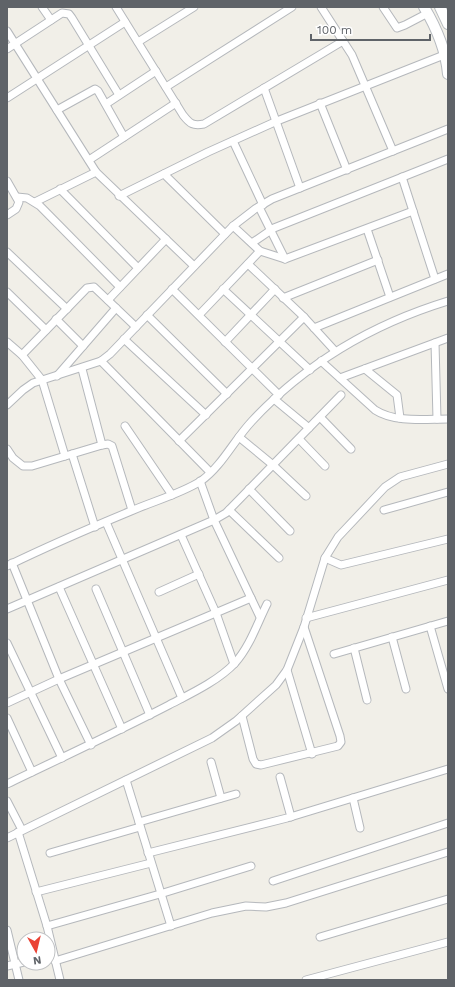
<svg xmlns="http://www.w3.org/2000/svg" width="455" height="987" viewBox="0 0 455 987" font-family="'Work Sans',sans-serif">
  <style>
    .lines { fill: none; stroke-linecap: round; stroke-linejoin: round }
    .minor-casing { stroke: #b5b8bc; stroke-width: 9 }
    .secondary-casing { stroke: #b6babf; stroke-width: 12 }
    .minor { stroke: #fff; stroke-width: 7 }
    .secondary { stroke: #fff; stroke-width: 10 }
  </style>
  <rect width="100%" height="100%" fill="#f1efe8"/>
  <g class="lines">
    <defs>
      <g id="minor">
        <path d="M42 7 51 20"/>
        <path d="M116 7 183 115C190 124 193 126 204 124L343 41"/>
        <path d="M321 7 352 55 393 151"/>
        <path d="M383 7 397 28 405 25 428 13"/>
        <path d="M7 31 96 172 194 266"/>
        <path d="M138 42 194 7"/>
        <path d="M7 49 62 13 69 14 72 18 119 95"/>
        <path d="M166 87 292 7"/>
        <path d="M264 88 300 188"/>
        <path d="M7 98 125 22"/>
        <path d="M320 103 347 170"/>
        <path d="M106 104 156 71"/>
        <path d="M57 110 95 89 98 91 124 137"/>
        <path d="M233 141 263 205"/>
        <path d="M89 160 176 103"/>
        <path d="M164 174 225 234"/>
        <path d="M402 177 435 279"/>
        <path d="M7 181 19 202 16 209 7 215"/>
        <path d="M60 189 138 268"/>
        <path d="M119 196 208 152 277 121 444 55"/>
        <path d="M17 197 27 198 40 206 120 287"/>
        <path d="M35 202 96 172"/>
        <path d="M259 207 285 259"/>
        <path d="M233 226 260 251 285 259 413 211"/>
        <path d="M367 229 390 297"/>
        <path d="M252 243 274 228 448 159"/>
        <path d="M7 252 67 309"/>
        <path d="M248 264 304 317 335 351"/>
        <path d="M172 289 279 395"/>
        <path d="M223 289 310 370"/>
        <path d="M7 292 46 330"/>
        <path d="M283 298 378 260"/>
        <path d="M108 300 166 239"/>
        <path d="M147 315 227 394"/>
        <path d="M199 315 260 251"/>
        <path d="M56 319 83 346"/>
        <path d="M314 328 448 274"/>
        <path d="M124 339 206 415"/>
        <path d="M7 342 22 355 42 380 65 456"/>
        <path d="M225 342 275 289"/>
        <path d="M435 343 437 419"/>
        <path d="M22 355 87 288 94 287 136 327"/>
        <path d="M101 361 210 472"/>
        <path d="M321 361 375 410C395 423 425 419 448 419"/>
        <path d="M82 369 102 445"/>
        <path d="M365 369 397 395 400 418"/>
        <path d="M57 376 116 308"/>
        <path d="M340 378 448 338"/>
        <path d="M274 399 309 428"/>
        <path d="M7 405 23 390 33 383 101 361 110 354 233 226 255 209 272 199 448 129"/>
        <path d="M320 417 351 449"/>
        <path d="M125 426 172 495"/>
        <path d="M239 437 273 465 306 496"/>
        <path d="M299 439 325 466"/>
        <path d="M179 441 304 317"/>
        <path d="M7 449 13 458 23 466H32L102 445 108 444 112 446 132 510"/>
        <path d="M72 454 95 527"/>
        <path d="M200 481 214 520 260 617"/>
        <path d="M249 489 290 531"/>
        <path d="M229 510 279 558"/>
        <path d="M384 510 448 492"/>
        <path d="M106 522 182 698"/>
        <path d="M181 535 216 613 234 664"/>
        <path d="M325 558 341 565 448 539"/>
        <path d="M12 563 59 679 91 745"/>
        <path d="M7 566C48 546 90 528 131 511 154 501 180 494 201 481 222 466 234 440 252 421 305 364 373 324 448 301"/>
        <path d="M59 587 122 729"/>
        <path d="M96 589 150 715"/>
        <path d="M159 592 199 574"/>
        <path d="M7 609 214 520 226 513 341 395"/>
        <path d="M306 618 448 580"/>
        <path d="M430 626 448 689"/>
        <path d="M392 637 406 689"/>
        <path d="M7 643 62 758"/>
        <path d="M354 648 367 700"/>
        <path d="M334 654 448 621"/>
        <path d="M287 670 312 754"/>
        <path d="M7 703 59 679 251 598"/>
        <path d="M242 716 253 759 256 764 261 765 338 746 341 742 340 736 304 627"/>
        <path d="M7 718 32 772"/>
        <path d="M211 762 221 798"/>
        <path d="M280 777 291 817"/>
        <path d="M126 780 171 926"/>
        <path d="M7 784C61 758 115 733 169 705 190 694 218 681 235 663 250 646 257 624 267 604"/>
        <path d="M353 798 360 828"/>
        <path d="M7 801 22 830"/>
        <path d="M139 822 236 794"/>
        <path d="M18 832 47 926 60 980"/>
        <path d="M7 838 212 738 236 721 276 685 287 670 304 627 325 558 338 537 385 487 400 477 448 464"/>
        <path d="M50 853 140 827"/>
        <path d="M148 853 287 818 448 769"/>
        <path d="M273 881 448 823"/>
        <path d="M36 892 151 863"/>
        <path d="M47 926 160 894 251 866"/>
        <path d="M7 930 19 980"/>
        <path d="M320 937 448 899"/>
        <path d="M55 961 212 913 246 906 266 907 286 903 448 852"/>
        <path d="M7 966 24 962"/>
        <path d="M306 980 448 942"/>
      </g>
      <g id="secondary">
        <path d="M424 7C436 27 446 51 448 74"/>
        <path d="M440 7 448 24"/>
      </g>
    </defs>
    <use href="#minor" class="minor-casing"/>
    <use href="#secondary" class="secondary-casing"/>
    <use href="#minor" class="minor"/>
    <use href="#secondary" class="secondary"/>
  </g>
  <rect width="455" height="987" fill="none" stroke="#5f6368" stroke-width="16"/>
  <g transform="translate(36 951) rotate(172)"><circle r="19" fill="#ffffff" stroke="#bfc1c3"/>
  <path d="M0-3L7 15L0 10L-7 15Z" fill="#ea4335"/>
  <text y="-6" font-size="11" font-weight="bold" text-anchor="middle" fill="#5f6368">N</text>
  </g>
  <path d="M311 34v6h119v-6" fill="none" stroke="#5f6368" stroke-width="2"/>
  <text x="317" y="34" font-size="12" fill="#5f6368" stroke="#ffffff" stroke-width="3" paint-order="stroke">100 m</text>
</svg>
